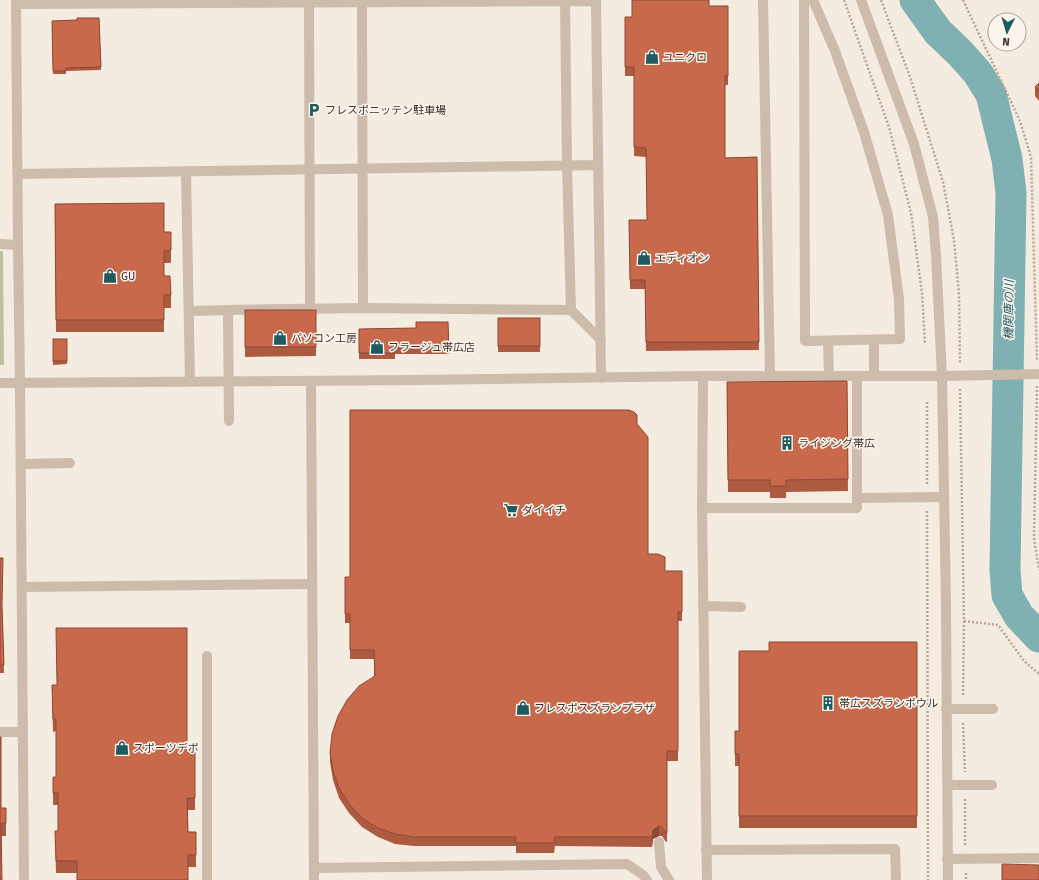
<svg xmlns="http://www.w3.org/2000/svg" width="1039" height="880" viewBox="0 0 1039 880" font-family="'Fira Sans','Noto Sans JP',sans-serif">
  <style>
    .green { fill: #b8c4a0 }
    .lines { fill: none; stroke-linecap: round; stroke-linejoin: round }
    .river { stroke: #7fb0b2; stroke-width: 31 }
    .path { stroke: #b9a596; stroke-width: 2.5; stroke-dasharray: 2 2; stroke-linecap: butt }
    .service { stroke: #cdbbac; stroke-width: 10 }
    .minor { stroke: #cdbbac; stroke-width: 10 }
    .tertiary { stroke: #cdbbac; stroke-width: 10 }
    .wall { fill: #ac5a40 }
    .shaded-wall { fill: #8c4a34 }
    .building { fill: #c8694b; stroke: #8c4a34 }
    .labels { text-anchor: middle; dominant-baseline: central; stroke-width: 3; stroke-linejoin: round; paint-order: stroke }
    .poi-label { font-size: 11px; fill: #3b302b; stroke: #fbf5ee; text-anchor: start }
    .water-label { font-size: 12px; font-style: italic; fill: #1f5a5e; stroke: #fbf5ee }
  </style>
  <rect width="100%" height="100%" fill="#f4ebe1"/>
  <path class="green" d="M0 251H3L4 365H0Z"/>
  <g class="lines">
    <path class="river" d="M915 0 938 32 959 52 977 72 991 94 1007 159 1011 193 1005 570 1007 595 1019 616 1039 637"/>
    <g class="path">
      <path d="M844 0 889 127 911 213 922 293 925 344"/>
      <path d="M881 0 910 77 943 182 954 240 959 294 960 364"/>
      <path d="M963 0 1020 121 1031 157 1037 361"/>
      <path d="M1037 386 1034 538 1039 570"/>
      <path d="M960 389 964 621 963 696"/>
      <path d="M927 484V401"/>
      <path d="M927 511 928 880"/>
      <path d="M964 621 998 625 1024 661 1039 674"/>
      <path d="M963 723 965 772"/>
      <path d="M965 799V846"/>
      <path d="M966 873V880"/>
    </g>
    <g class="service">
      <path d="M763 0 770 376"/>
      <path d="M804 0 805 341 900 339 899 299 888 215 864 132 835 51 813 0"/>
      <path d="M565 1 567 166 571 310"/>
      <path d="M309 3 310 309"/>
      <path d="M362 3 363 308"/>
      <path d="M186 171 190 381"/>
      <path d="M18 174 598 165"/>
      <path d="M189 311 228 310"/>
      <path d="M828 341 829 376"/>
      <path d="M857 376V498L944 497"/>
      <path d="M874 376V340"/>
      <path d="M942 376 1039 374"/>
      <path d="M311 381 314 880"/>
      <path d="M229 421 228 310 363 308 571 310 601 340"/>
      <path d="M21 464 70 463"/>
      <path d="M702 508H857V498"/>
      <path d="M22 587 312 584"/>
      <path d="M703 606 741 607"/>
      <path d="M207 656V880"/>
      <path d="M946 709H993"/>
      <path d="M948 785H992"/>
      <path d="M659 842 661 867 669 880"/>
      <path d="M706 850 895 849 896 880"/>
      <path d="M947 859 1039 858"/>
      <path d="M314 868 627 864 643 875 647 880"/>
    </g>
    <g class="minor">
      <path d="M16 0 18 245 20 383 24 880"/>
      <path d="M17 4 596 1 601 378"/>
      <path d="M0 244 18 245"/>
      <path d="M703 376 702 508 707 880"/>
      <path d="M0 383 417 380 703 376H942"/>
      <path d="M0 732H22"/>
    </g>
    <path class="tertiary" d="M861 0 914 144 933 217 936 255 942 376 946 605 948 880"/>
  </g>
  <g class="wall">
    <path d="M709 6H728V85H725V158L757 157 759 350 646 351 645 289H630L629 220H647L646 157 634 156V76H625V17H632Z"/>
    <path d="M99 18 101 70 66 71V74H53L52 21 77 20Z"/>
    <path d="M1039 83V101L1035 96V87Z"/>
    <path d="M55 204 164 232 171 250V263H164V276L171 295V308H164V332H56Z"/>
    <path d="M245 310H316V356L245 357Z"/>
    <rect x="498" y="318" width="42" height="34"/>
    <path d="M448 322 449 354H395V359H359V329L416 328Z"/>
    <path d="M53 339H67V364L53 365Z"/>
    <path d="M847 381 848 491 786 492V498H770V492H728L727 382Z"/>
    <path d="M637 424 648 554 665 571H682V621H678V761H667V842H666L662 836H659L653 839 652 847 555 846 554 853H516V846H414L395 844 378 837 362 827 349 813 339 798 333 780 330 762V753L374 676V659H350V623H345V577H350Z"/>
    <path d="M0 558 2 608 4 673H0Z"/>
    <path d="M917 642V828H739V766H735V754L739 731 769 651Z"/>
    <path d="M52 698 187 752H195V810H188V832H196V867H188L77 873H56L55 831H58V805H53V777H56V731L53 732Z"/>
    <path d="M1 808 6 823V836H1Z"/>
  </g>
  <path class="shaded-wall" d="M659 826V836L653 839 652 847V837L653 830Z"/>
  <g class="building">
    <path d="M632 0H709V6H728V76H725V158L757 157 759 342H646L645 280H630L629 220H647L646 148 634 147V67H625V17H632Z"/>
    <path d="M77 18H99L101 67 66 68V71H53L52 21 77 20Z"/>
    <path d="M1039 83V91L1035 87Z"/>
    <path d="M164 203V232H171V250L164 251V276H170L171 295H164V320H56L55 204Z"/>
    <rect x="245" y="310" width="71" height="37"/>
    <rect x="498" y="318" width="42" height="28"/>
    <path d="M416 322H448L449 348H395V353H359V329L416 328Z"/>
    <rect x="53" y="339" width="14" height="22"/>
    <path d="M847 381 848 479 786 480V486H770V480H728L727 382Z"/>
    <path d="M350 410H629L634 412 637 415V424L648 437V554H658L665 557V571H682V612H678V751H667V833H666L662 827 659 826 653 830 652 837H555L554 843H516V837H414L395 834 378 828 362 818 349 804 339 788 333 771 330 753 332 734 338 716 347 700 359 686 375 676 374 650H350V614H345V577H350Z"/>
    <path d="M0 558H3L2 605 4 665H0Z"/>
    <path d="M56 628H187V752H195V798H187L188 832H196V855H188V880H77V861H56L55 831H58V793H53V777H56V719H53L52 685H57Z"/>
    <path d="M769 642H917V816H739V754H735V731H739V651H769Z"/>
    <path d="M0 737H1V808H6V823L1 824 2 880H0Z"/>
    <path d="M1002 864 1039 865V880H1002Z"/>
  </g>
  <defs>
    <symbol id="shop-bare" viewBox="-9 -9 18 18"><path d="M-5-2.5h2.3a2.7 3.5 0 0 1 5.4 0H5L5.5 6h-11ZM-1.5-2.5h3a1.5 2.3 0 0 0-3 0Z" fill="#1f5a5e" stroke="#fbf5ee" stroke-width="2.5" paint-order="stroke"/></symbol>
    <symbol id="parking-bare" viewBox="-9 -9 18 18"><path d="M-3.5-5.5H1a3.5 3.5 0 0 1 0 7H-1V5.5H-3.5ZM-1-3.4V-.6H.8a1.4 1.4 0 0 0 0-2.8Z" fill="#1f5a5e" stroke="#fbf5ee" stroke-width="2.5" paint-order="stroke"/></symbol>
    <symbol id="building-bare" viewBox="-9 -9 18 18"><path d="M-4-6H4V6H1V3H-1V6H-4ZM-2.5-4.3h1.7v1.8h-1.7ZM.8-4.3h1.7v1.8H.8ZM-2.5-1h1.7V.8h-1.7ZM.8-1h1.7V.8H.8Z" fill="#1f5a5e" stroke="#fbf5ee" stroke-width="2.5" paint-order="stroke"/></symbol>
    <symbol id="supermarket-bare" viewBox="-9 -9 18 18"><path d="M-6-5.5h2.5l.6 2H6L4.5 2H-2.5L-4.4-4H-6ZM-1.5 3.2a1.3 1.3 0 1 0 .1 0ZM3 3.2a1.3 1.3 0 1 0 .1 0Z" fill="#1f5a5e" stroke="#fbf5ee" stroke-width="2.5" paint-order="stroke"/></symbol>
  </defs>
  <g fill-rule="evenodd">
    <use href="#shop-bare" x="642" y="47" width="20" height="20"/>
    <use href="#parking-bare" x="304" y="100" width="20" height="20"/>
    <use href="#shop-bare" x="634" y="248" width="20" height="20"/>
    <use href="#shop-bare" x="100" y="266" width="20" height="20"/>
    <use href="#shop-bare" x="270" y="328" width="20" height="20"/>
    <use href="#shop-bare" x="367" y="337" width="20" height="20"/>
    <use href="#building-bare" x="777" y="433" width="20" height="20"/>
    <use href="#supermarket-bare" x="501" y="500" width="20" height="20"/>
    <use href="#building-bare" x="818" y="693" width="20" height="20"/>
    <use href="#shop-bare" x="513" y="698" width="20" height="20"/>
    <use href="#shop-bare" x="112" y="738" width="20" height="20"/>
  </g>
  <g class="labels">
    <g class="poi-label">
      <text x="663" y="57">ユニクロ</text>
      <text x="325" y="110">フレスポニッテン駐車場</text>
      <text x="655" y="258">エディオン</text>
      <text x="121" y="276">GU</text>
      <text x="291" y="338">パソコン工房</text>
      <text x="388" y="347">フラージュ帯広店</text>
      <text x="798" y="443">ライジング帯広</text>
      <text x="522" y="510">ダイイチ</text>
      <text x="839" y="703">帯広スズランボウル</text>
      <text x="534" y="708">フレスポスズランプラザ</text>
      <text x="133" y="748">スポーツデポ</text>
    </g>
    <g class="water-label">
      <text transform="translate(1009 310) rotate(-89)">機関庫の川</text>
    </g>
  </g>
  <g transform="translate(1007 32) rotate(185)"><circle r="19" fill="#fbf5ee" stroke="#aea6a0"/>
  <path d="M0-3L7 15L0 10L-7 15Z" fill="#1f5a5e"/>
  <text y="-6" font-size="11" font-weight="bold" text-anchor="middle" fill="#3b302b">N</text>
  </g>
</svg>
